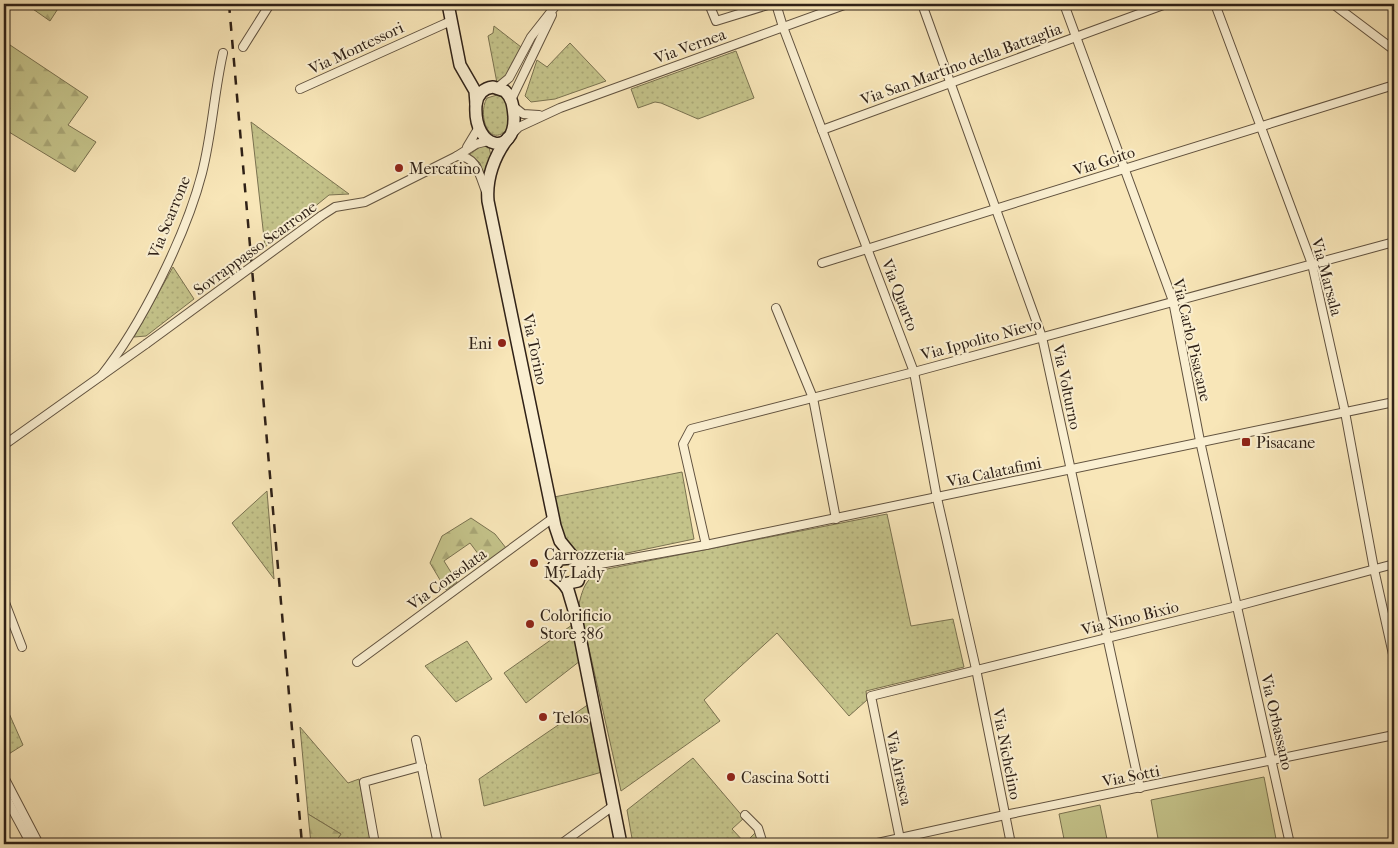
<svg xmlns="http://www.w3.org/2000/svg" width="1398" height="848" viewBox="0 0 1398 848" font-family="'IM FELL French Canon',serif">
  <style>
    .grass { fill: url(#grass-dots); stroke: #7a7250 }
    .forest { fill: url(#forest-firs); stroke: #7a7250 }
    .pitch { fill: #c4c38a; stroke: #7a7250 }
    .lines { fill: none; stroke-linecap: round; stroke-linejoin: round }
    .stream { stroke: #728070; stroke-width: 2.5 }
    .minor-casing { stroke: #61523f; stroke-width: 10 }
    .secondary-casing { stroke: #2f2117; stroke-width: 14 }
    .minor { stroke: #faefd1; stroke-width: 8 }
    .secondary { stroke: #faefd1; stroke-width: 11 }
    .rail { stroke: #2f2117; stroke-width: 2.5; stroke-dasharray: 9 9; stroke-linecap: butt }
    .minor-bridge-casing { stroke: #61523f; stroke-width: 10; stroke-linecap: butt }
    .minor-bridge { stroke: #faefd1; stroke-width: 8 }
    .poi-dot { fill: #8f2418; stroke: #faefd1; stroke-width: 2 }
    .labels { text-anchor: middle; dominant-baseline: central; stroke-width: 4; stroke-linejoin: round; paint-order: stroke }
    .street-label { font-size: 16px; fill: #2f2117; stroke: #faefd1 }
    .poi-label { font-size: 16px; fill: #2f2117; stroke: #faefd1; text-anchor: start }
  </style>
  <defs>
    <pattern id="grass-dots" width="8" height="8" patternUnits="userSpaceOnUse" patternTransform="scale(1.25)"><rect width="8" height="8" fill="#c4c38a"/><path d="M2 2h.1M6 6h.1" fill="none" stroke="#a9a776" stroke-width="1.8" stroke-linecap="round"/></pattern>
    <pattern id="forest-firs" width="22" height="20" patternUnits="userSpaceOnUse" patternTransform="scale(1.25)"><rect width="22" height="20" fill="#c4c38a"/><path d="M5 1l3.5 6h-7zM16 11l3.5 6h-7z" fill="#a9a776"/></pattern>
  </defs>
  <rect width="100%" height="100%" fill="#f8e6b8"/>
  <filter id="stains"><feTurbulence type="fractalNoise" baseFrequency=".004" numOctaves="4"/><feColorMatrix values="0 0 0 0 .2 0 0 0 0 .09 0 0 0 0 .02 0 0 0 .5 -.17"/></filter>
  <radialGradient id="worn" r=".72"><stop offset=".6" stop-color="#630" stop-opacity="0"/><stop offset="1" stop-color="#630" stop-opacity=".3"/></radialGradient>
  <g class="grass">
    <path d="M494 26 521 47C515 61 511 76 497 83L488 36 493 33Z"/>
    <path d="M570 43 606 81 555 99 531 102 525 96 537 60 547 67Z"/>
    <path d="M736 51 754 98 698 119 661 103 655 102 638 108 631 89Z"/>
    <path d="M497 95 506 99 512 124C489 155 477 114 487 98Z"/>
    <path d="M251 122 349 194 329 195 265 247Z"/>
    <path d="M483 145 489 147 491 156 485 177 480 163 470 154Z"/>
    <path d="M173 267 194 299 146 336 134 337Z"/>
    <path d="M682 472 694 539 594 560C562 554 561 524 554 497Z"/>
    <path d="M267 491 274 579 232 523Z"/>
    <path d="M887 514 911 626 953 619 964 667 866 691 867 700 849 716 777 633 704 700 720 721 621 791 579 604C583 587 586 579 602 570Z"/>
    <path d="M572 625 580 661 526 703 504 673Z"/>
    <path d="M467 641 492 679 456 702 425 666Z"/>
    <path d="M4 702 23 745 4 757Z"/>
    <path d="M589 704 602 772 484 806 479 779Z"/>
    <path d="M300 727 348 783 359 779 371 844H334L341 834 308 814Z"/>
    <path d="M693 758 744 818 732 829 745 843 756 832 759 844H633L627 810Z"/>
  </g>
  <g class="forest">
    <path d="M32 4H61L50 21 30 7Z"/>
    <path d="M4 41 88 97 68 125 96 142 75 172 4 129Z"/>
    <path d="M471 518 495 534 506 548 485 563 470 543 444 561 457 582 446 590 430 563 442 536Z"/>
    <path d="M308 814 341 834 334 844H311Z"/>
  </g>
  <g class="pitch">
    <path d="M1264 777 1277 844H1159L1151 800Z"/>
    <path d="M1100 805 1108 844H1065L1059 814Z"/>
  </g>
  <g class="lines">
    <path class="stream" d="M4 12 10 4"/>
    <defs>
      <g id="minor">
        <path d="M709 4 716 21 771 4"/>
        <path d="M776 4 783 27 914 372 937 498 976 669 1011 844"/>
        <path d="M922 4 1042 337 1140 788"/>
        <path d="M1064 4 1173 301 1200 441 1290 844"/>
        <path d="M1215 4 1312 264 1345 412 1374 569 1394 659"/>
        <path d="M1333 4 1394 50"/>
        <path d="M243 47 270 4"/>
        <path d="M498 87 509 78 531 37 557 4"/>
        <path d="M300 89 451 21"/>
        <path d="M511 100 552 15"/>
        <path d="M513 106 523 114 539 115"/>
        <path d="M822 130 1166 4"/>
        <path d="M512 134 519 127 560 108 847 4"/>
        <path d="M467 147 479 127"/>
        <path d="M457 156C478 156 480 178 487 194"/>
        <path d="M321 216 335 207 365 202 457 156 476 144 488 141"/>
        <path d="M822 263 1394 85"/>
        <path d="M776 308 813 398 836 519"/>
        <path d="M101 376C141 326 186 235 202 173 212 134 214 93 223 53"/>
        <path d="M4 445 146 344"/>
        <path d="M706 545 683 444 691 429 914 372 1394 242"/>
        <path d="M577 560 600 564 706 545 1394 402"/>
        <path d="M581 577 600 564"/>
        <path d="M4 600 22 647"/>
        <path d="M357 662 553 518"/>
        <path d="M416 740 438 844"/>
        <path d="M4 777 39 844"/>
        <path d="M4 794 31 844"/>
        <path d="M745 815 758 828 763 844"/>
        <path d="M605 843V844"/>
        <path d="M375 844 364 782 422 766"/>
        <path d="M561 844 613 806"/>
        <path d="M873 844 1005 815 1394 735"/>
        <path d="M901 844 871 696 1237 606 1394 564"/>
      </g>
      <g id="secondary">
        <path d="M448 4 460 65 475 91 476 104"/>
        <path d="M493 87 505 91C512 98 513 105 514 116 516 157 473 151 476 105 477 94 484 88 493 87Z"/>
        <path d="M508 138C494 156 486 179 488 201L555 526 560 541 582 568 578 581 564 584 554 575V566L560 559 573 558"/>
        <path d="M564 584 568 590 576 617 621 844"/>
      </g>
    </defs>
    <use href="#minor" class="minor-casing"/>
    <use href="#secondary" class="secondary-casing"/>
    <use href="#minor" class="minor"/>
    <use href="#secondary" class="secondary"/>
    <path class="rail" d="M229 4 302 844"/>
    <defs>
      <path id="minor-bridge" d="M146 344 321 216"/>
    </defs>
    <use href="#minor-bridge" class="minor-bridge-casing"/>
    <use href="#minor-bridge" class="minor-bridge"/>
  </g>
  <g class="poi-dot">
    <circle cx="399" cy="168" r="5"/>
    <circle cx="502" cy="343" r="5"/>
    <rect x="1241" y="437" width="10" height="10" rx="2.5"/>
    <circle cx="534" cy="563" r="5"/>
    <circle cx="530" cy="624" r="5"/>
    <circle cx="543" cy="717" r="5"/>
    <circle cx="731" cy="777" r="5"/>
  </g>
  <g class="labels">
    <g class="street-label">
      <text transform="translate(690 46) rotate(-20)">Via Vernea</text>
      <text transform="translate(356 48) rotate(-25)">Via Montessori</text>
      <text transform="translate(961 64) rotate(-20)">Via San Martino della Battaglia</text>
      <text transform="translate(1104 161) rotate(-18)">Via Goito</text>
      <text transform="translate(169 217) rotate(-68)">Via Scarrone</text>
      <text transform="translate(255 248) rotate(-36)">Sovrappasso Scarrone</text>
      <text transform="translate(1327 277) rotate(75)">Via Marsala</text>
      <text transform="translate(900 295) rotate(69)">Via Quarto</text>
      <text transform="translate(981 339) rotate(-15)">Via Ippolito Nievo</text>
      <text transform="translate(1192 340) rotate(77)">Via Carlo Pisacane</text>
      <text transform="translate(535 349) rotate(78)">Via Torino</text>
      <text transform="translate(1067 387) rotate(78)">Via Volturno</text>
      <text transform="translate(994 472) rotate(-12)">Via Calatafimi</text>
      <text transform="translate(447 579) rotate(-36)">Via Consolata</text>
      <text transform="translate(1130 618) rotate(-14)">Via Nino Bixio</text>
      <text transform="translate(1277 722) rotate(77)">Via Orbassano</text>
      <text transform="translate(1007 754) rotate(79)">Via Nichelino</text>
      <text transform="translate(899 768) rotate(78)">Via Airasca</text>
      <text transform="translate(1131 776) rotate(-11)">Via Sotti</text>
    </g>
    <g class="poi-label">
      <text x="409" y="168">Mercatino</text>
      <text x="492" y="343" text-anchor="end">Eni</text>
      <text x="1256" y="442">Pisacane</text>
      <text x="544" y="554">Carrozzeria<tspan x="544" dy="18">My Lady</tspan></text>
      <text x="540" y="615">Colorificio<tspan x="540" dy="18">Store 386</tspan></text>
      <text x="553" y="717">Telos</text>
      <text x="741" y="777">Cascina Sotti</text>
    </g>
  </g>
  <rect width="1398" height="848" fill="none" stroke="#f8e6b8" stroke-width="20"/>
  <rect x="5" y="5" width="1388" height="838" fill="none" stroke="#2f2117" stroke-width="2.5"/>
  <rect x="10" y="10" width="1378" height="828" fill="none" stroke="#2f2117"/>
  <rect width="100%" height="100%" filter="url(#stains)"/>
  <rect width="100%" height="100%" fill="url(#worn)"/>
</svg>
